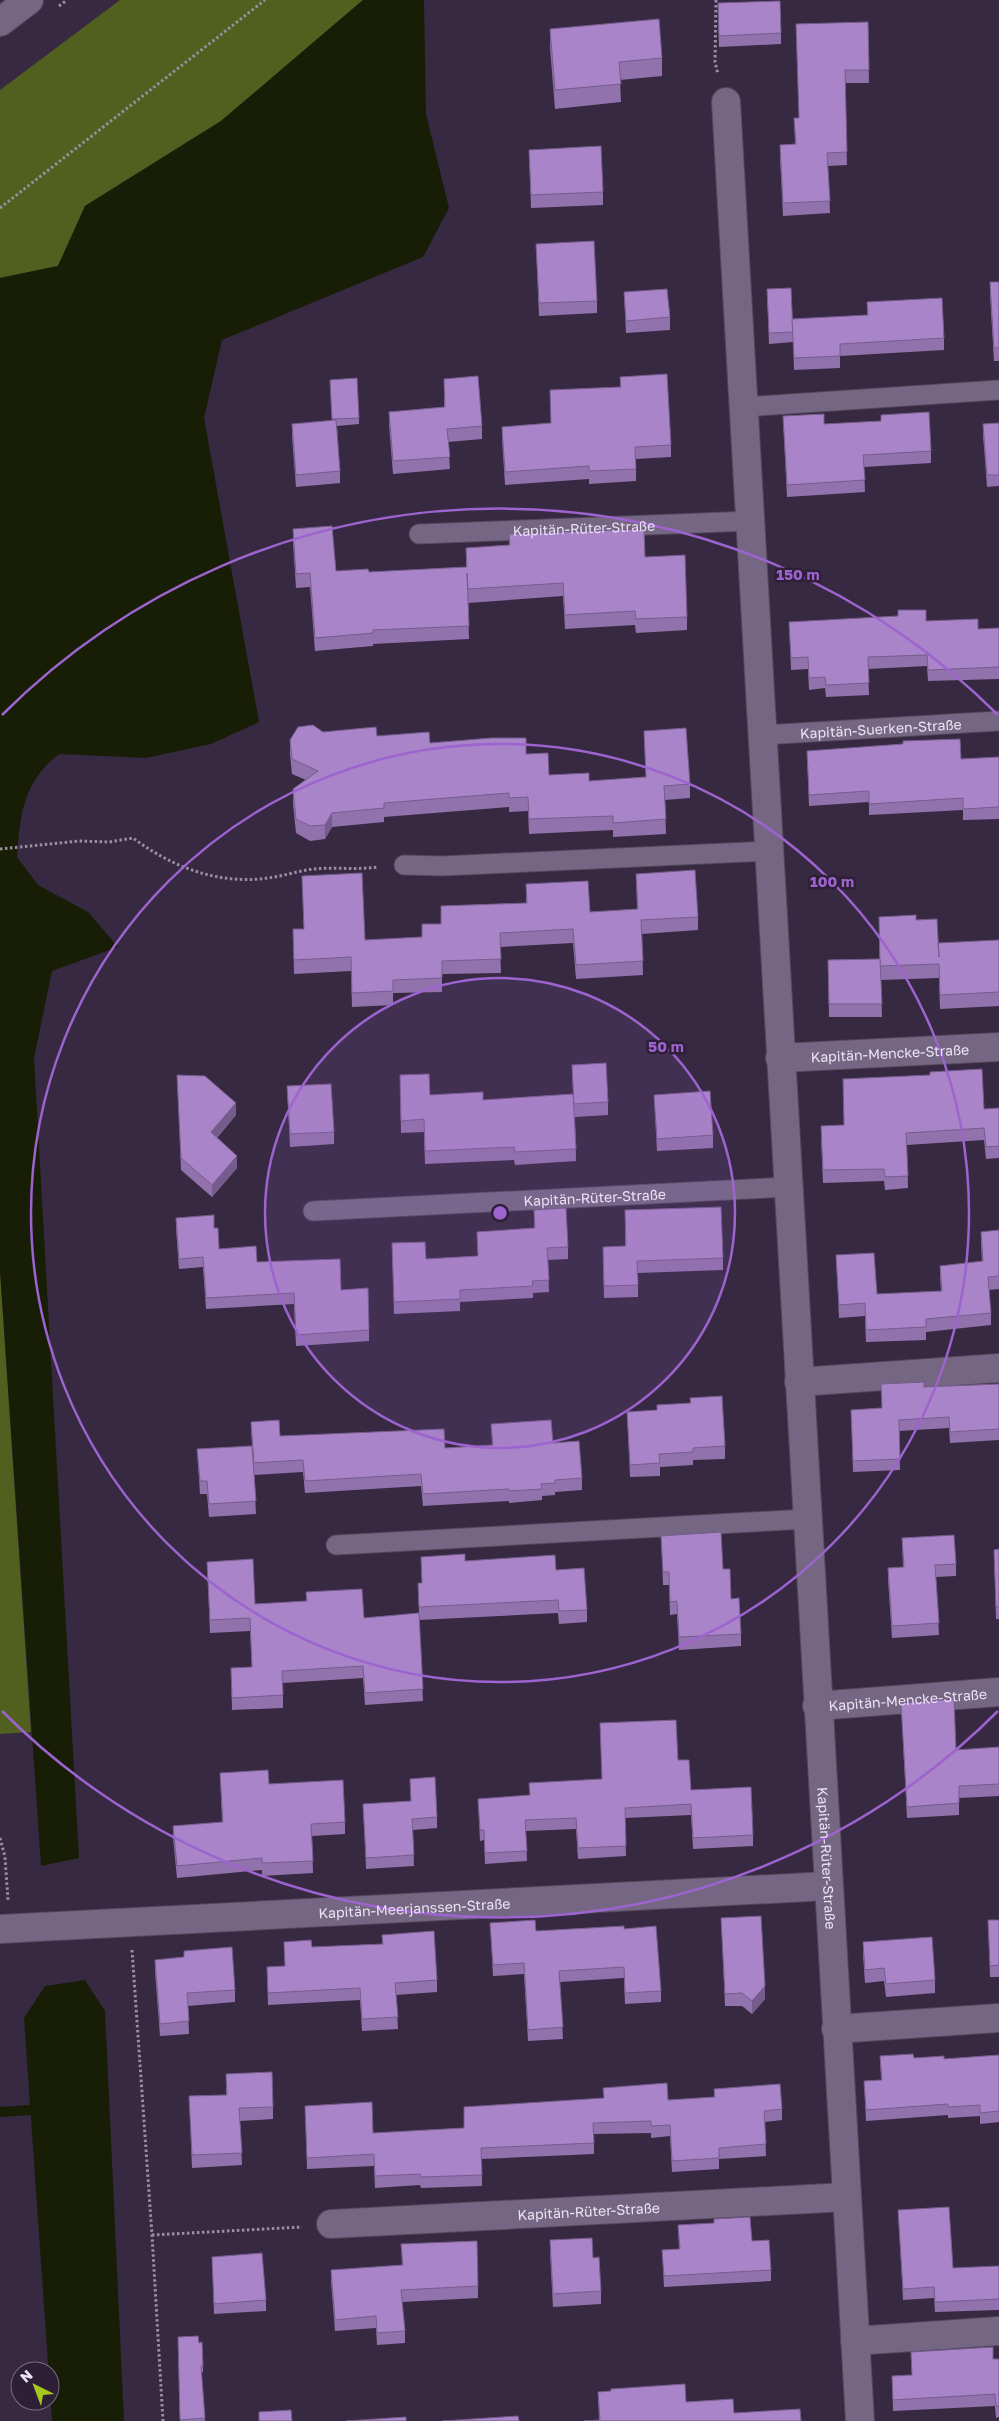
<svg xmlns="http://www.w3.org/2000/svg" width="999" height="2421" viewBox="0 0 999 2421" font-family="'Golos Text',sans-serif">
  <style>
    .green { fill: #51601e }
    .water { fill: #181e06 }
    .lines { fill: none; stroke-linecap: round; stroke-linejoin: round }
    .stream { stroke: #181e06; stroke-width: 10 }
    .service-casing { stroke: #53485c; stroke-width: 21 }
    .minor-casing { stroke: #53485c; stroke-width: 30 }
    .tertiary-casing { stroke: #53485c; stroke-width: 30 }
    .path { stroke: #998ea2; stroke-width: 3; stroke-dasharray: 2.5 2.5; stroke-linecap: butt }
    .service { stroke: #756783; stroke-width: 19 }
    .minor { stroke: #756783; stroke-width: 28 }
    .tertiary { stroke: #756783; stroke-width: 28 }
    .wall { fill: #9172ac }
    .shaded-wall { fill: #765c8c }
    .building { fill: #a984c8; stroke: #765c8c }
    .ring { fill: none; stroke: #9d63cf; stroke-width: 2.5 }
    .labels { text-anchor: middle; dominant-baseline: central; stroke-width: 5; stroke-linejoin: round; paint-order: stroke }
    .street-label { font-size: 14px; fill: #ebe3f3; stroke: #2c1f36 }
    .centre { fill: #9d63cf; stroke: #2c1f36; stroke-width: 2.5 }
    .ring-label { font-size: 15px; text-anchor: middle; font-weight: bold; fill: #9d63cf; stroke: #2c1f36; stroke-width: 5; stroke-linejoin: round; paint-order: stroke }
  </style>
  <rect width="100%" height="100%" fill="#362941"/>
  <g class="green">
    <path d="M120 0H363L221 121 85 206 58 266 0 278V90Z"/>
    <path d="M0 1272 31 1732 0 1734Z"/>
  </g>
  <g class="water">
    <path d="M363 0H424L426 114 449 208 423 257 222 340 204 418 259 722 211 744 146 758 59 754C23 782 20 815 17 857L38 885 88 912 118 947 52 971 34 1058 79 1858 41 1866 0 1270V278L58 266 85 206 221 121Z"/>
    <path d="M85 1980 105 2011 124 2421H52L24 2018 45 1986Z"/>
  </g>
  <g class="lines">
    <path class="stream" d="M0 2112 30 2110"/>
    <defs>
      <g id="service">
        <path d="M743 407 999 390"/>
        <path id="s1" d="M419 534 750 521"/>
        <path id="s2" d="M762 735 999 721"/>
        <path d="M404 865 442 866 769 851"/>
        <path id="s3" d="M313 1211 788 1187"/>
        <path d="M336 1545 807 1519"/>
      </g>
      <g id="minor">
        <path id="s4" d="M726 102 860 2421"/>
        <path id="s5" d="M780 1058 999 1047"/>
        <path d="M799 1382 999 1368"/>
        <path id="s6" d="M817 1706 999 1692"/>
        <path id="s7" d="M0 1929 828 1886"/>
        <path d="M836 2029 999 2018"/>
        <path id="s8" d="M331 2224 846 2197"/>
        <path d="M855 2341 999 2331"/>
      </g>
      <path id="tertiary" d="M0 22 29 0"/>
    </defs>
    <use href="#service" class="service-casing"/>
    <use href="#minor" class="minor-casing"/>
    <use href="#tertiary" class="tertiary-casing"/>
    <g class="path">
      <path d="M716 0 715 62 718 74"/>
      <path d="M59 6 67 0"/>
      <path d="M0 208 265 0"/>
      <path d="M0 849 79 841 109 842 133 838C172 867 218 885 268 878 283 876 298 871 313 869 335 867 357 870 378 867"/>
      <path d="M0 1838 5 1857 8 1900"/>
      <path d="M132 1950 152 2235 163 2421"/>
      <path d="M152 2235 302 2227"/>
    </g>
    <use href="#service" class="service"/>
    <use href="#minor" class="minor"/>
    <use href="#tertiary" class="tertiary"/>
  </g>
  <g class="wall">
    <path d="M718 14 781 33V44L719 47Z"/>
    <path d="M868 22 869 83H845L847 165 828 166 830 213 783 216 780 158V145L795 144 794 118H799Z"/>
    <path d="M550 29 662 58V76L620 80 621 102 555 109 550 48Z"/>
    <path d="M529 150 603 192V205L531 208Z"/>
    <path d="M536 244 597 301V313L539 316Z"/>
    <path d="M990 282H999V361H994L990 295Z"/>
    <path d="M767 289 792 327 867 315V302L944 338V350L840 356V368L794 370 793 336V342L769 344Z"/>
    <path d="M624 292 670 317V330L626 333Z"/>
    <path d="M620 377 671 445V457L636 459V481L589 484V479L505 485 502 439V427L551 423 550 390 620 387Z"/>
    <path d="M444 379 482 426V439L448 442 450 469 393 474 389 425V412L444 407Z"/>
    <path d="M330 380 359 418V424L337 426 340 471V483L296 487 292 437V424L332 421Z"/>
    <path d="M783 416 824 424 931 451V463L864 467 865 492 787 497Z"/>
    <path d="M999 423V486L987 487 983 435V424Z"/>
    <path d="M293 529 336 571 369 572 466 567V548L509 545V534L645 557 687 617V630L636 633 635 625 565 629 563 596 468 603 469 639 373 644V646L315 651 310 587 296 588 293 543Z"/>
    <path d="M926 621 978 629 999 628V679L928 681 927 666 868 669 869 695 826 697 825 688 809 690 808 669 791 670 789 622Z"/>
    <path d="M644 731 690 784V798L665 800 666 834 613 837V830L529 834 528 811 509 812V807L384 817V822L332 827 325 839 310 841 296 833 293 804V789L306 780 292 774 290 755V740L323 732 377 736 430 743 526 754 549 775 589 781 646 777Z"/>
    <path d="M807 751 961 759 999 757V819L963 820V810L869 815V802L809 806Z"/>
    <path d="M636 874 698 917V930L642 934 643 975 576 979 573 943 500 947 501 973 442 974V992L393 993V1005L352 1007 351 971 294 974 293 929H304L302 876 365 940 422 937 441 924V906L526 903V884L590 912 637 909Z"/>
    <path d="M879 917 916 920 938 949 999 940V1006L940 1009 939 978 881 980 882 1017H829L828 960 880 959Z"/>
    <path d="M572 1065 608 1102V1115L575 1117 576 1161 515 1165 514 1160 425 1164 424 1132 401 1133 400 1075 430 1095 483 1100 573 1094Z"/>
    <path d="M177 1075 236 1115 217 1138 237 1168 212 1197 181 1170Z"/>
    <path d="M287 1086 334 1132V1144L290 1147Z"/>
    <path d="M654 1095 713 1135V1148L657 1151Z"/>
    <path d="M999 1108V1158L986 1159 984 1140 907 1145 908 1188 885 1190 884 1181 823 1183 821 1138 844 1125 984 1109Z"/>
    <path d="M534 1210 568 1247V1259L548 1260 549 1292 533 1293V1298L460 1302V1311L394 1314 392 1243 426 1259 478 1256 477 1232 534 1228Z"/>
    <path d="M625 1210 723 1258V1270L638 1273V1297L604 1298 603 1247 625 1246Z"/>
    <path d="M176 1218 214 1228 219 1249 341 1290 369 1330V1341L296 1346 294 1304 206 1309 203 1267 179 1269 176 1229Z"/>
    <path d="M999 1230V1289L989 1290 991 1313V1325L926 1332V1340L866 1342 865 1316 839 1318 836 1255 877 1294 941 1291 940 1278V1266L982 1262 981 1245V1232Z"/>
    <path d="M999 1384V1440L950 1443 949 1428 899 1431 900 1470 853 1472 851 1410 881 1408 924 1387Z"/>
    <path d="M690 1398 725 1446V1459L693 1460V1465L660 1467V1476L630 1477 627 1412 657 1410V1405L690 1403Z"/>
    <path d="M251 1422 280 1436 445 1448 492 1445 491 1424 553 1443 582 1478V1490L555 1492V1495L542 1496V1500L509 1503V1501L423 1506 421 1486 305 1493 303 1472 254 1475 256 1514 209 1517 207 1494H200L197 1449 252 1446Z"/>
    <path d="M661 1536 723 1569 741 1634V1646L679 1650 677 1614 670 1615 669 1585H663Z"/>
    <path d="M902 1538 956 1564V1576L936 1577 939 1635 892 1638 888 1580V1568L903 1567Z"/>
    <path d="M999 1549V1619H996L994 1550Z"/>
    <path d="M421 1557 556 1570 587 1610V1622L559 1624 558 1613 419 1620 423 1701 365 1705 363 1678 283 1683V1708L232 1710 231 1668 252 1667 250 1631 210 1633 207 1562 255 1604 306 1601V1592L364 1618 419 1613 418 1583H422Z"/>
    <path d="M901 1703 956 1750 999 1747V1796L959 1798V1815L907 1818Z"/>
    <path d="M600 1723 678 1760 691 1790 753 1835V1846L693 1849 691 1815 625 1818 626 1856 578 1859 576 1829 526 1831 527 1861 485 1864 484 1840 480 1841 478 1799 530 1795 529 1783 602 1779Z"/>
    <path d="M220 1773 269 1784 345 1822V1834L312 1836 313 1873 262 1876V1870L177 1878 173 1838V1826L222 1822Z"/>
    <path d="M410 1779 437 1817V1828L413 1830 414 1866 366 1869 363 1804 411 1801Z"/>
    <path d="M721 1918 765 1999 752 2014 742 2006H725Z"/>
    <path d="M988 1920H999V1977H990Z"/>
    <path d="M490 1923 536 1931 624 1929 661 1991V2002L625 2004 624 1978 560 1982 563 2039 528 2041 524 1974 493 1976Z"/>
    <path d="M382 1935 437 1980V1992L396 1995 398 2029 362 2031 360 2000 268 2005 267 1967 285 1966 284 1942 312 1947 382 1944Z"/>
    <path d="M863 1942 935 1980V1993L886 1997 884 1981 865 1983 863 1955Z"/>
    <path d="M184 1951 235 1990V2002L188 2006 189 2034 160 2036 155 1972V1960L184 1957Z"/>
    <path d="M999 2055V2122L980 2124V2116L948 2118V2115L866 2121 864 2081 881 2080 880 2056 944 2059Z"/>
    <path d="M226 2074 273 2107V2119L240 2121 242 2165 192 2168 189 2096 226 2095Z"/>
    <path d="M714 2089 782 2109V2120L765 2122 766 2156 719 2159V2169L672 2172 670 2136 651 2138V2133L594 2134V2154L482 2159V2186L421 2188 420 2185 375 2188 374 2166 307 2169 305 2106 373 2133 464 2128V2107L668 2100 714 2097Z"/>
    <path d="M898 2210 953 2268 999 2266V2310L935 2312 934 2298 903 2300Z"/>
    <path d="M678 2225 752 2241 771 2270V2281L664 2287 662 2250 679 2249Z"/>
    <path d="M550 2240 593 2258 601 2291V2304L553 2307 550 2253Z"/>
    <path d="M401 2244 478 2286V2298L402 2302 405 2331V2343L377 2345 376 2328 335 2331 331 2282V2270L402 2265Z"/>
    <path d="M212 2257 266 2300V2311L214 2314Z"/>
    <path d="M178 2337 199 2343 203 2366V2372L201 2373 205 2421H180Z"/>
    <path d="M911 2352 993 2359H999V2417L996 2418 995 2406 893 2411 892 2376 912 2375Z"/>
    <path d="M598 2392 686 2402 734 2413 599 2420Z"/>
  </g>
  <g class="shaded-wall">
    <path d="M332 813V827L325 839V825Z"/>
    <path d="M236 1103V1115L211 1144V1132Z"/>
    <path d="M237 1156V1168L212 1197V1185Z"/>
    <path d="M765 1986V1999L752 2014V2001Z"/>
  </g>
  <g class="building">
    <path d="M780 1 781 33 719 36 718 3Z"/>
    <path d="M659 19 662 58 619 62 621 84 555 90 550 29Z"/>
    <path d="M868 22 869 70H845L847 152 827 153 830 201 783 203 780 145 796 144 794 118H799L796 24Z"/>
    <path d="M601 146 603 192 531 195 529 150Z"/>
    <path d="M594 241 597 301 539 303 536 244Z"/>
    <path d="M990 282H999V348H994Z"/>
    <path d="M791 288 793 332 769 333 767 289Z"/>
    <path d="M667 289 670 317 626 321 624 292Z"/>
    <path d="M942 298 944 338 840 344V356L794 358 792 319 868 315 867 302Z"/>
    <path d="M667 374 671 445 635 447 636 469 589 471V466L505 472 502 427 551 423 550 390 621 387 620 377Z"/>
    <path d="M478 376 482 426 447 429 450 457 393 461 389 412 445 407 444 379Z"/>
    <path d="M357 378 359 418 332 419 330 380Z"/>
    <path d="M929 412 931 451 863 455 865 480 787 485 783 416 824 414V424L881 421V415Z"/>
    <path d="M336 420 340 471 296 475 292 424Z"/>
    <path d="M999 423V475H987L983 424Z"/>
    <path d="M332 526 336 571 368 569 369 572 467 567 466 548 510 545 509 534 644 529 645 557 685 555 687 617 636 619 635 611 565 615 563 583 468 589 467 573 469 626 373 630V633L315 638 310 573 296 574 293 529Z"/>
    <path d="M898 610H926V621L978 619V629L999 628V667L928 670 927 655 868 657 869 683 826 685 825 677 809 678 808 657 791 658 789 622 898 616Z"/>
    <path d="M313 725 323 732 376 727 377 736 429 732 430 743 491 738H526V754L548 753 549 775 589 773V781L646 777 644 731 686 728 690 784 664 786 666 819 613 823V816L529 819 528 797 509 798V793L384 803V808L332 813 325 825 310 826 296 819 293 789 318 771 292 759 290 740 298 727Z"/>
    <path d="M960 739 961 759 999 757V807L963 809V798L869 804V791L809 795 807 751 903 744V741Z"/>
    <path d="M695 870 698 917 641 920 643 961 576 965 573 929 500 933 501 959 442 961V978L393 980V991L352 993 351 957 294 960 293 929H304L302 876 362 873 365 940 422 937V924H441V906L527 903 526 884 588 881 590 912 638 909 636 874Z"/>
    <path d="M916 915V920L937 919 939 957 938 943 999 940V992L940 995 939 964 880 966 879 917Z"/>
    <path d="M880 959 882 1004H829L828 960Z"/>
    <path d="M606 1063 608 1102 574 1104 572 1065Z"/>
    <path d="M982 1069 984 1109 999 1108V1146L986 1147 984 1128 906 1133 908 1176 885 1177 884 1169 823 1170 821 1126 844 1125 843 1079 930 1075V1072Z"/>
    <path d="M429 1074 430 1095 483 1092V1100L573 1094 576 1149 515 1152 514 1147 425 1151 424 1119 401 1121 400 1075Z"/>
    <path d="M177 1075 205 1076 236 1103 211 1132 237 1156 212 1185 181 1158Z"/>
    <path d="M331 1084 334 1132 290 1134 287 1086Z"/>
    <path d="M710 1091 713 1135 657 1139 654 1095Z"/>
    <path d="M721 1207 723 1258 637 1261 638 1285 604 1286 603 1247 626 1246 625 1210Z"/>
    <path d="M566 1208 568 1247 547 1248 549 1280 532 1281 533 1286 460 1290V1299L394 1302 392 1243 425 1242 426 1259 478 1256 477 1232 535 1228 534 1210Z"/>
    <path d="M214 1215V1228H218L219 1249 256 1246 257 1262 340 1259 341 1290 368 1288 369 1330 296 1335 294 1293 206 1298 203 1257 179 1259 176 1218Z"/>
    <path d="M999 1230V1276L988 1277 991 1313 926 1319V1327L866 1330 865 1303 839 1305 836 1255 874 1253 877 1294 942 1291 940 1266 983 1261 981 1232Z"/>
    <path d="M924 1382V1387L999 1384V1429L950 1432 949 1417 899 1420 900 1459 853 1461 851 1410 882 1408 881 1384Z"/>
    <path d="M722 1396 725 1446 693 1448V1452L659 1454 660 1463 630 1465 627 1412 657 1410V1405L691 1403 690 1398Z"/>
    <path d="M279 1420 280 1436 444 1429 445 1448 493 1445 491 1424 551 1420 553 1443 579 1441 582 1478 555 1480V1483L541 1484 542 1489 509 1491V1489L423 1494 421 1474 305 1481 303 1460 254 1463 251 1422Z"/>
    <path d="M252 1446 256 1501 209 1504 207 1481H200L197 1449Z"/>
    <path d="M721 1532 723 1569H730L731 1599 739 1598 741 1634 679 1637 677 1601 670 1602 669 1572H663L661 1536Z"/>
    <path d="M954 1535 956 1564 935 1565 939 1623 892 1626 888 1568 904 1567 902 1538Z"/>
    <path d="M999 1549V1607H996L994 1550Z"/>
    <path d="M465 1554V1561L555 1555 556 1570 584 1568 587 1610 559 1611 558 1600 419 1607 418 1583H422L421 1557Z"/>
    <path d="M253 1559 255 1604 307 1601 306 1592 362 1589 364 1618 419 1613 423 1689 365 1693 363 1666 282 1671 283 1695 232 1698 231 1668 252 1667 250 1618 210 1620 207 1562Z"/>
    <path d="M954 1699 956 1750 999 1747V1784L959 1786V1803L907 1807 901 1703Z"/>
    <path d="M676 1720 678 1760H689L691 1790 751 1787 753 1835 693 1838 691 1804 625 1808 626 1846 578 1848 576 1818 525 1820 527 1851 485 1853 484 1830H480L478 1799 530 1795 529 1783 602 1779 600 1723Z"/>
    <path d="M268 1770 269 1784 343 1780 345 1822 311 1824 313 1861 262 1863V1858L177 1866 173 1826 223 1822 220 1773Z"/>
    <path d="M435 1777 437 1817 412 1819 414 1855 366 1858 363 1804 411 1801 410 1779Z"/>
    <path d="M761 1916 765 1986 752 2001 742 1993 725 1994 721 1918Z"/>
    <path d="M535 1920 536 1931 624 1926V1929L656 1926 661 1991 625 1993 624 1967 559 1971 563 2027 528 2030 524 1963 493 1965 490 1923Z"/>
    <path d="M988 1920H999V1965L990 1966Z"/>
    <path d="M434 1931 437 1980 395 1983 398 2017 362 2019 360 1988 268 1993 267 1967 285 1966 284 1942 311 1940 312 1947 383 1944 382 1935Z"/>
    <path d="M932 1937 935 1980 886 1984 884 1968 865 1970 863 1942Z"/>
    <path d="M232 1947 235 1990 187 1993 189 2021 160 2024 155 1960 184 1957V1951Z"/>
    <path d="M913 2054 914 2058 944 2056V2059L999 2055V2111L980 2113V2105L948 2107V2104L866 2110 864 2081 882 2080 880 2056Z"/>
    <path d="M272 2072 273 2107 239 2108 242 2153 192 2155 189 2096 227 2095 226 2074Z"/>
    <path d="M667 2083 668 2100 715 2097 714 2089 780 2084 782 2109 764 2111 766 2144 719 2148V2158L672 2161 670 2125 651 2126V2121L593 2123 594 2143 481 2148 482 2175 421 2177 420 2174 375 2176 374 2154 307 2158 305 2106 372 2102 373 2133 464 2128V2107L604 2098 603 2088Z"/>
    <path d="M949 2207 953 2268 999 2266V2299L935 2302 934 2287 903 2289 898 2210Z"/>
    <path d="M750 2217 752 2241 769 2240 771 2270 664 2276 662 2250 680 2249 678 2225 714 2223V2219Z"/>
    <path d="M592 2238 593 2258 599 2257 601 2291 553 2294 550 2240Z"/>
    <path d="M477 2241 478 2286 401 2290 405 2331 377 2333 376 2316 335 2320 331 2270 403 2265 401 2244Z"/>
    <path d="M262 2253 266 2300 214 2304 212 2257Z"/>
    <path d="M198 2336 199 2343 202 2342 203 2366H201L205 2418 180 2420 178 2337Z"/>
    <path d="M993 2347V2359H999V2406H996L995 2394 893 2400 892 2376 912 2375 911 2352Z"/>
    <path d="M685 2384 686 2402 733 2399 734 2413 800 2409 801 2421H584L600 2420 598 2392 611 2391V2389Z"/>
    <path d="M291 2410 292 2421H259V2412Z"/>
    <path d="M518 2416 519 2421H442Z"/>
    <path d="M406 2417V2421H346Z"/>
  </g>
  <circle cx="500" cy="1213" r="235" fill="#9d63cf" fill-opacity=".12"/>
  <g class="ring">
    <circle cx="500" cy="1213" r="235"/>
    <circle cx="500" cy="1213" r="469"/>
    <path d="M998 1711A704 704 0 0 1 2 1711M2 715A704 704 0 0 1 998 715"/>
  </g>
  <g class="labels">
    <g class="street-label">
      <text stroke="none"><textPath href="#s1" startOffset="165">Kapitän-Rüter-Straße</textPath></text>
      <text stroke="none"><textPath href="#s2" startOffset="119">Kapitän-Suerken-Straße</textPath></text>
      <text stroke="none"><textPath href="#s5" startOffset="110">Kapitän-Mencke-Straße</textPath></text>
      <text stroke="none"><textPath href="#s3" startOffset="282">Kapitän-Rüter-Straße</textPath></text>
      <text stroke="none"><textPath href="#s6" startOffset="91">Kapitän-Mencke-Straße</textPath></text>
      <text stroke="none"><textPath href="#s4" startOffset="1759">Kapitän-Rüter-Straße</textPath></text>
      <text stroke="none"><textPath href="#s7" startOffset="415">Kapitän-Meerjanssen-Straße</textPath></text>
      <text stroke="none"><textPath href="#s8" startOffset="258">Kapitän-Rüter-Straße</textPath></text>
    </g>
  </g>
  <circle cx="500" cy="1213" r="8" class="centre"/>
  <g class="ring-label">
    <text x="798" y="580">150 m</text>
    <text x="832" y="887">100 m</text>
    <text x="666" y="1052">50 m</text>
  </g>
  <g transform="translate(35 2386) rotate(318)"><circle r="24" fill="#2c1f36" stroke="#786d82"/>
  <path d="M0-4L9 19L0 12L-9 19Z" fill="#a7c71e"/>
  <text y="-8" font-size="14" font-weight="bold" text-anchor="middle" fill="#ebe3f3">N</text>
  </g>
</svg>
